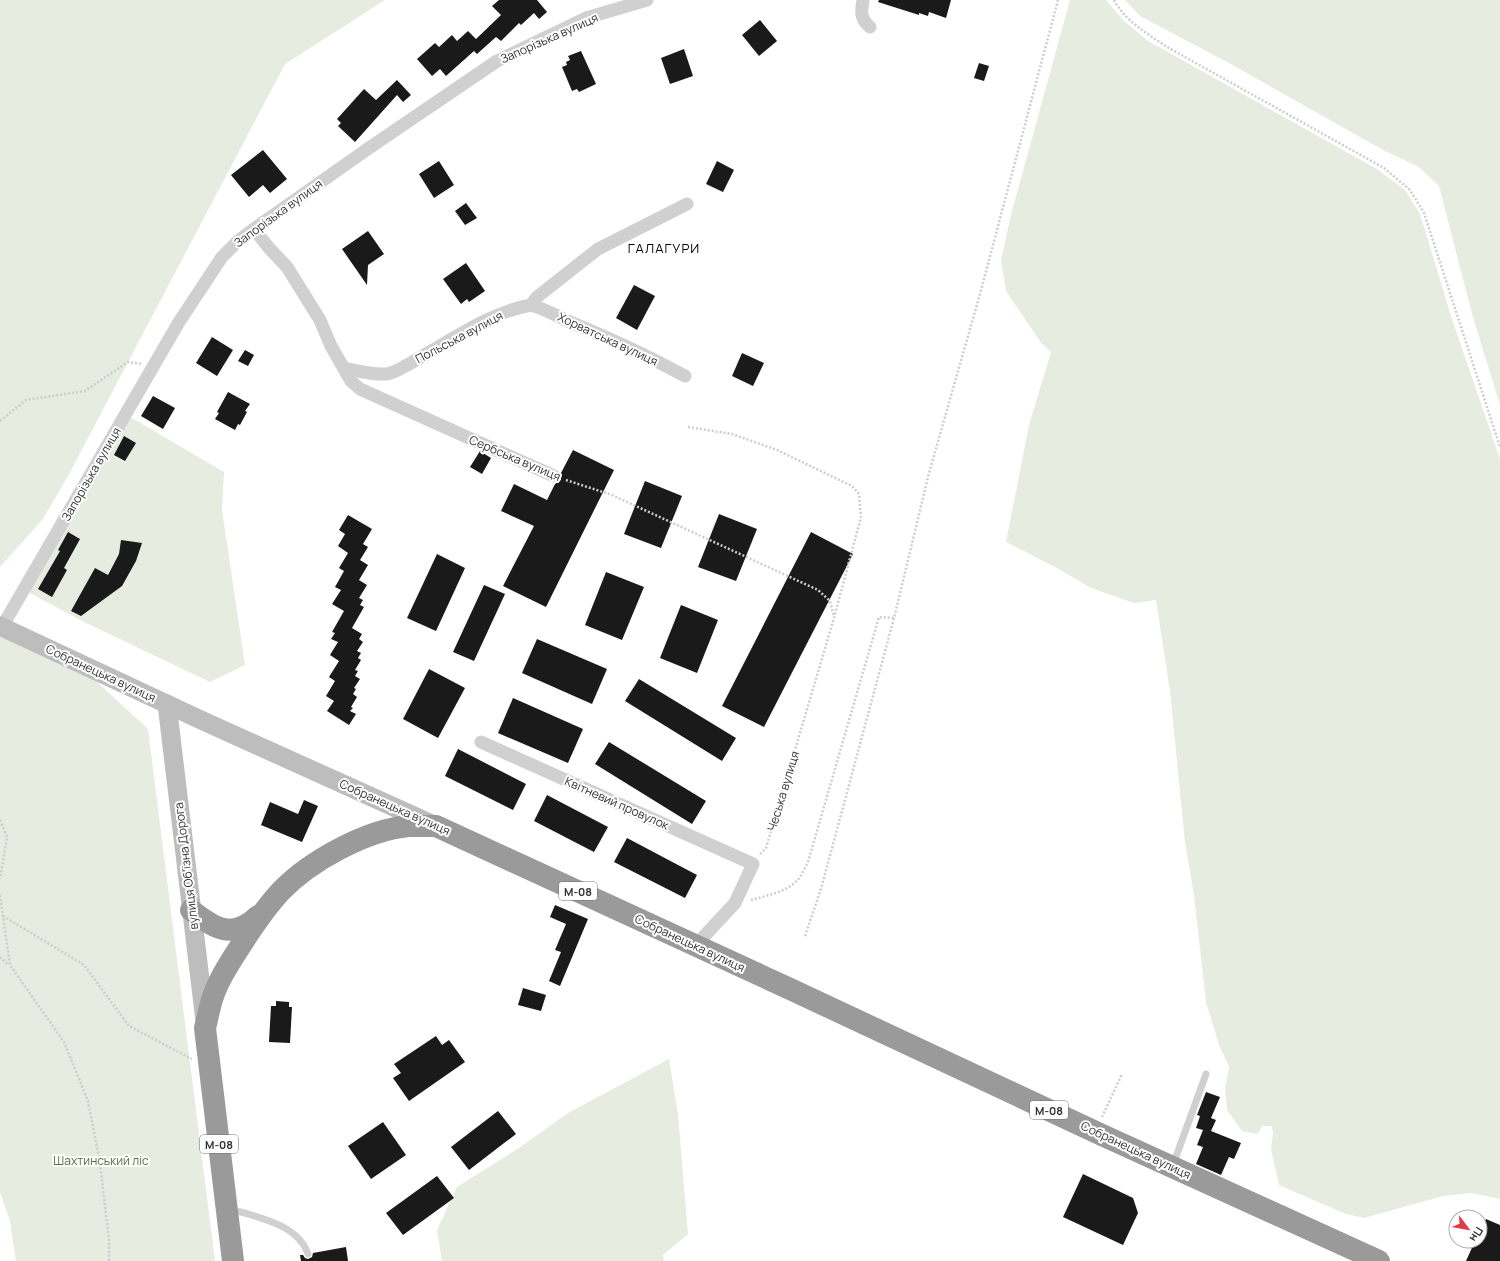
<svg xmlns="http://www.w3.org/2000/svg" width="1500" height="1261" viewBox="0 0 1500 1261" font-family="Manrope,sans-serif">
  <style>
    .green { fill: #e6ecdf }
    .building { fill: #1a1a1a }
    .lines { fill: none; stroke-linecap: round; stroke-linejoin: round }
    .path { stroke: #cdcdcd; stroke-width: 2.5; stroke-dasharray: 2 2; stroke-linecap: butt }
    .lane { stroke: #d0d0d0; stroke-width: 7 }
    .street { stroke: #d0d0d0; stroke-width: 13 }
    .secondary { stroke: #bdbdbd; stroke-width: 19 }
    .highway { stroke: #9a9a9a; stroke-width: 22 }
    .labels { text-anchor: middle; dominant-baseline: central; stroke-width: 4; stroke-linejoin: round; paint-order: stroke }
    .shield { fill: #fff; stroke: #707070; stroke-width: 1 }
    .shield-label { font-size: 11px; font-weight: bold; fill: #333 }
    .street-label { font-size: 12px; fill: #333; stroke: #fff }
    .park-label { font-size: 12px; fill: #56703f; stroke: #fff }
    .neighbourhood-label { font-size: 13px; letter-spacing: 1px; fill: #000; stroke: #fff }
  </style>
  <rect width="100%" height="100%" fill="#fff"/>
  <g class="green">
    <path d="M0 0H385L285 64 68 476 43 519 0 567Z"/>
    <path d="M1070 0H1106L1123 20 1148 41 1377 169 1405 190 1420 214 1452 319 1500 459V1199L1471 1193 1443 1196 1364 1218 1346 1214 1279 1185 1271 1149 1273 1133 1272 1126H1262L1258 1134 1242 1131 1227 1110 1225 1088 1229 1067 1219 1045 1206 1002 1194 895 1185 842 1170 691 1156 600 1134 603 1091 588 1057 568 1006 542 1029 425 1051 352 1042 344 1006 291 1001 260 1012 211Z"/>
    <path d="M1125 0H1500V405L1472 314 1439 186 1419 167 1383 150 1229 63 1140 16Z"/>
    <path d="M130 417 224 472 222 510 245 665 210 682 84 622 28 592Z"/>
    <path d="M0 636 96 681 148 729 215 1261H16L10 1221 0 1192Z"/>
    <path d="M669 1059 678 1115 688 1234 663 1255 664 1261H442L437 1230 457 1187 519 1148 568 1113Z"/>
  </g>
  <g class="building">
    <path d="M499 0H537L547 12 539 19 534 13 521 25 519 23 501 41 496 37 477 54 474 51 446 76 440 69 432 76 417 59 435 43 439 47 452 35 457 41 468 31 476 39 501 15 492 6Z"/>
    <path d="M879 0H951L946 18 929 12 928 16 919 13V15L878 2Z"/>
    <path d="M760 20 777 41 759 56 742 35Z"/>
    <path d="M684 49 693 76 670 84 661 58Z"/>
    <path d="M581 51 596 84 579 92 577 89 572 91 562 67 567 65 566 62 570 60 568 56Z"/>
    <path d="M979 63 989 66 984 81 974 78Z"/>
    <path d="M397 80 411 95 403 102 397 95 355 142 338 126 341 123 337 119 364 89 376 100Z"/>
    <path d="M263 150 287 179 270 193 263 185 249 197 231 175Z"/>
    <path d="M439 161 454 185 434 198 419 174Z"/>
    <path d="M717 161 734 170 723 192 706 184Z"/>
    <path d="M466 203 477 218 465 225 455 211Z"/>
    <path d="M368 231 384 254 368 265 367 285 342 249Z"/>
    <path d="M466 263 485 291 469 302 467 299 461 304 443 279Z"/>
    <path d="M634 285 655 296 637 330 616 318Z"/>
    <path d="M212 337 233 350 217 376 196 363Z"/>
    <path d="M245 350 254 355 248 366 238 361Z"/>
    <path d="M742 353 764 363 753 386 732 376Z"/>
    <path d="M228 392 250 404 245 411 247 412 240 425 238 424 235 430 215 419 219 413 217 412Z"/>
    <path d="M153 396 175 408 163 429 141 416Z"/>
    <path d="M124 436 136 443 125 461 114 455Z"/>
    <path d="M573 450 614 470 546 607 503 586 534 526 501 511 514 484 547 500 555 484 561 480V473Z"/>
    <path d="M480 451 491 458 482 474 470 467Z"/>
    <path d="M645 481 682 496 661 548 624 534Z"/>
    <path d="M719 514 757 529 736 581 698 567Z"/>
    <path d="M348 515 372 529 363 544 368 547 360 560 368 565 359 580 367 585 359 598 363 600 360 605 364 607 352 628 362 634 359 639 363 642 357 651 361 653 358 658 361 660 355 670 358 671 355 676 360 679 354 688 356 689 353 694 357 697 351 707 353 708 350 711 356 714 349 725 327 711 334 701 326 696 335 681 329 677 339 661 330 655 338 642 331 639 335 633 332 632 344 611 332 604 341 590 335 587 344 571 339 568 348 553 338 546 345 534 339 530Z"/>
    <path d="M68 532 80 539 64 568 67 570 52 597 38 589 60 551 58 550Z"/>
    <path d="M811 532 853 554 764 727 722 706Z"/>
    <path d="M121 540 142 543 136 561 122 586 81 616 71 611 95 568 108 575 119 554Z"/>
    <path d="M437 554 465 568 436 631 407 618Z"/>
    <path d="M606 572 644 587 622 640 585 625Z"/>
    <path d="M484 585 505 594 474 661 453 652Z"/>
    <path d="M681 605 718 620 697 673 660 658Z"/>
    <path d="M537 639 607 669 592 704 522 673Z"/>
    <path d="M429 669 465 688 438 738 403 719Z"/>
    <path d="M639 679 736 738 722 761 625 701Z"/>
    <path d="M513 698 583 729 568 763 498 733Z"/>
    <path d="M609 742 706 801 692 824 595 764Z"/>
    <path d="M458 749 526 784 513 810 445 776Z"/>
    <path d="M547 795 608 827 594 852 534 821Z"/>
    <path d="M304 800 318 806 302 842 261 825 270 802 298 814Z"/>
    <path d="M627 838 697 875 685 898 614 862Z"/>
    <path d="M555 905 588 919 560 986 549 981 561 952 555 950 566 924 550 917Z"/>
    <path d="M523 988 546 995 541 1011 518 1005Z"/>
    <path d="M276 1001 289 1002V1007H292L290 1043 269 1042 271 1006H276Z"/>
    <path d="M436 1036 442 1045 449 1040 465 1062 409 1101 393 1078 401 1073 394 1064Z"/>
    <path d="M1206 1092 1220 1097 1211 1118 1216 1120 1211 1131 1241 1143 1234 1159 1229 1157 1221 1175 1196 1164 1203 1147 1197 1145 1203 1130 1196 1128 1200 1116 1197 1115Z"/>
    <path d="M498 1111 516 1134 469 1170 451 1147Z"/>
    <path d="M383 1122 406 1155 371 1179 348 1146Z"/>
    <path d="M1083 1174 1133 1198 1138 1213 1123 1245 1063 1217Z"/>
    <path d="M437 1176 454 1198 403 1235 386 1213Z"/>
    <path d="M1486 1219 1500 1225V1261H1466L1475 1241H1480V1231Z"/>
    <path d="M346 1247 348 1261H301L300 1255H303L305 1258 308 1259 312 1257 313 1253Z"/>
  </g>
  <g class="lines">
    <g class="path">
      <path d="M1114 0C1125 21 1148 34 1167 47L1384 168 1410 190 1424 213 1500 447"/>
      <path d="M0 421 26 400 85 391 128 362 142 364"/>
      <path d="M688 427 732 434 777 450 852 486 859 494 861 517 834 618 766 848 760 854"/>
      <path d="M566 480 612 495 818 590 830 601 834 617"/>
      <path d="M0 820 7 837 0 879"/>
      <path d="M0 895 10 965 64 1042 88 1101 100 1163 109 1240V1261"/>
      <path d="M751 900C768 895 789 892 800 877 803 873 805 867 808 862L879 617 894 618"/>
      <path d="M3 916 84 965 129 1026 192 1059"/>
      <path d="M805 936 821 889 894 618 929 473 980 294 1058 0"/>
      <path d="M0 957 9 965"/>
      <path d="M1102 1117 1122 1074"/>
    </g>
    <g class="lane">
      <path d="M1173 1165 1206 1074"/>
      <path d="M230 1209C257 1217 298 1224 308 1254"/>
    </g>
    <g class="street">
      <path d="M863 0C861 11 860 19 870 27"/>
      <path d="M254 229 269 248 287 267 320 320 331 346 351 381 360 389 554 476"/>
      <path d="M531 305C545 309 557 316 570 322 610 338 648 356 685 376"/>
      <path d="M344 368C358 371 373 375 387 374 396 373 419 358 428 353 461 334 493 312 531 305L537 297 598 249 687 204"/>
      <path d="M2 627 179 322 222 257 237 242 254 229 369 148 497 61 586 18 647 0"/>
      <path d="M481 742 753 864 735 903 696 945"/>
    </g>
    <g class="secondary">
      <path d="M0 626 201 720 436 826"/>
      <path d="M167 704 205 1021"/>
    </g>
    <g class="highway">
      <path d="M191 910C215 929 233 940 258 916"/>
      <path d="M233 1261 205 1028C207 1021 208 1014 210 1007 215 984 230 962 243 942 254 925 266 907 281 891 310 861 366 830 409 826 418 826 427 826 436 826L788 988 1102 1135 1379 1261"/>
    </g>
  </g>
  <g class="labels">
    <g class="shield">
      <rect x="559" y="882" width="38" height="18" rx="3"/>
      <rect x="1030" y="1101" width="38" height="18" rx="3"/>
      <rect x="200" y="1135" width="38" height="18" rx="3"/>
    </g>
    <g class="shield-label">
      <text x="578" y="891">М-08</text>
      <text x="1049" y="1110">М-08</text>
      <text x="219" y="1144">М-08</text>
    </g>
    <g class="street-label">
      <text transform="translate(549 38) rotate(-24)">Запорізька вулиця</text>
      <text transform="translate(278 213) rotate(-36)">Запорізька вулиця</text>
      <text transform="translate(459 337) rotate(-28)">Польська вулиця</text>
      <text transform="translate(608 339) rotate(25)">Хорватська вулиця</text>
      <text transform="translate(515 458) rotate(23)">Сербська вулиця</text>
      <text transform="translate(91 474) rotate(-60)">Запорізька вулиця</text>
      <text transform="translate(101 673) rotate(25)">Собранецька вулиця</text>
      <text transform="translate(783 791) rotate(-73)">Чеська вулиця</text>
      <text transform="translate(617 803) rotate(24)">Квітневий провулок</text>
      <text transform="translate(395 807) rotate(24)">Собранецька вулиця</text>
      <text transform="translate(186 866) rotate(-97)">вулиця Обʼїзна Дорога</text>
      <text transform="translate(690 943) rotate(25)">Собранецька вулиця</text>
      <text transform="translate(1136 1150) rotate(25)">Собранецька вулиця</text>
    </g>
    <g class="park-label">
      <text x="101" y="1160">Шахтинський ліс</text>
    </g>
    <g class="neighbourhood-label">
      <text x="664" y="248">ГАЛАГУРИ</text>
    </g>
  </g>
  <g transform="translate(1468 1229) rotate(122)"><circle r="19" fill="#ffffff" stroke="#adadad"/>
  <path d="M0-3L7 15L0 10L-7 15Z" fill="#e63946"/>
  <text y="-6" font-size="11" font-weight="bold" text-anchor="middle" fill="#333333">Пн</text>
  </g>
</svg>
